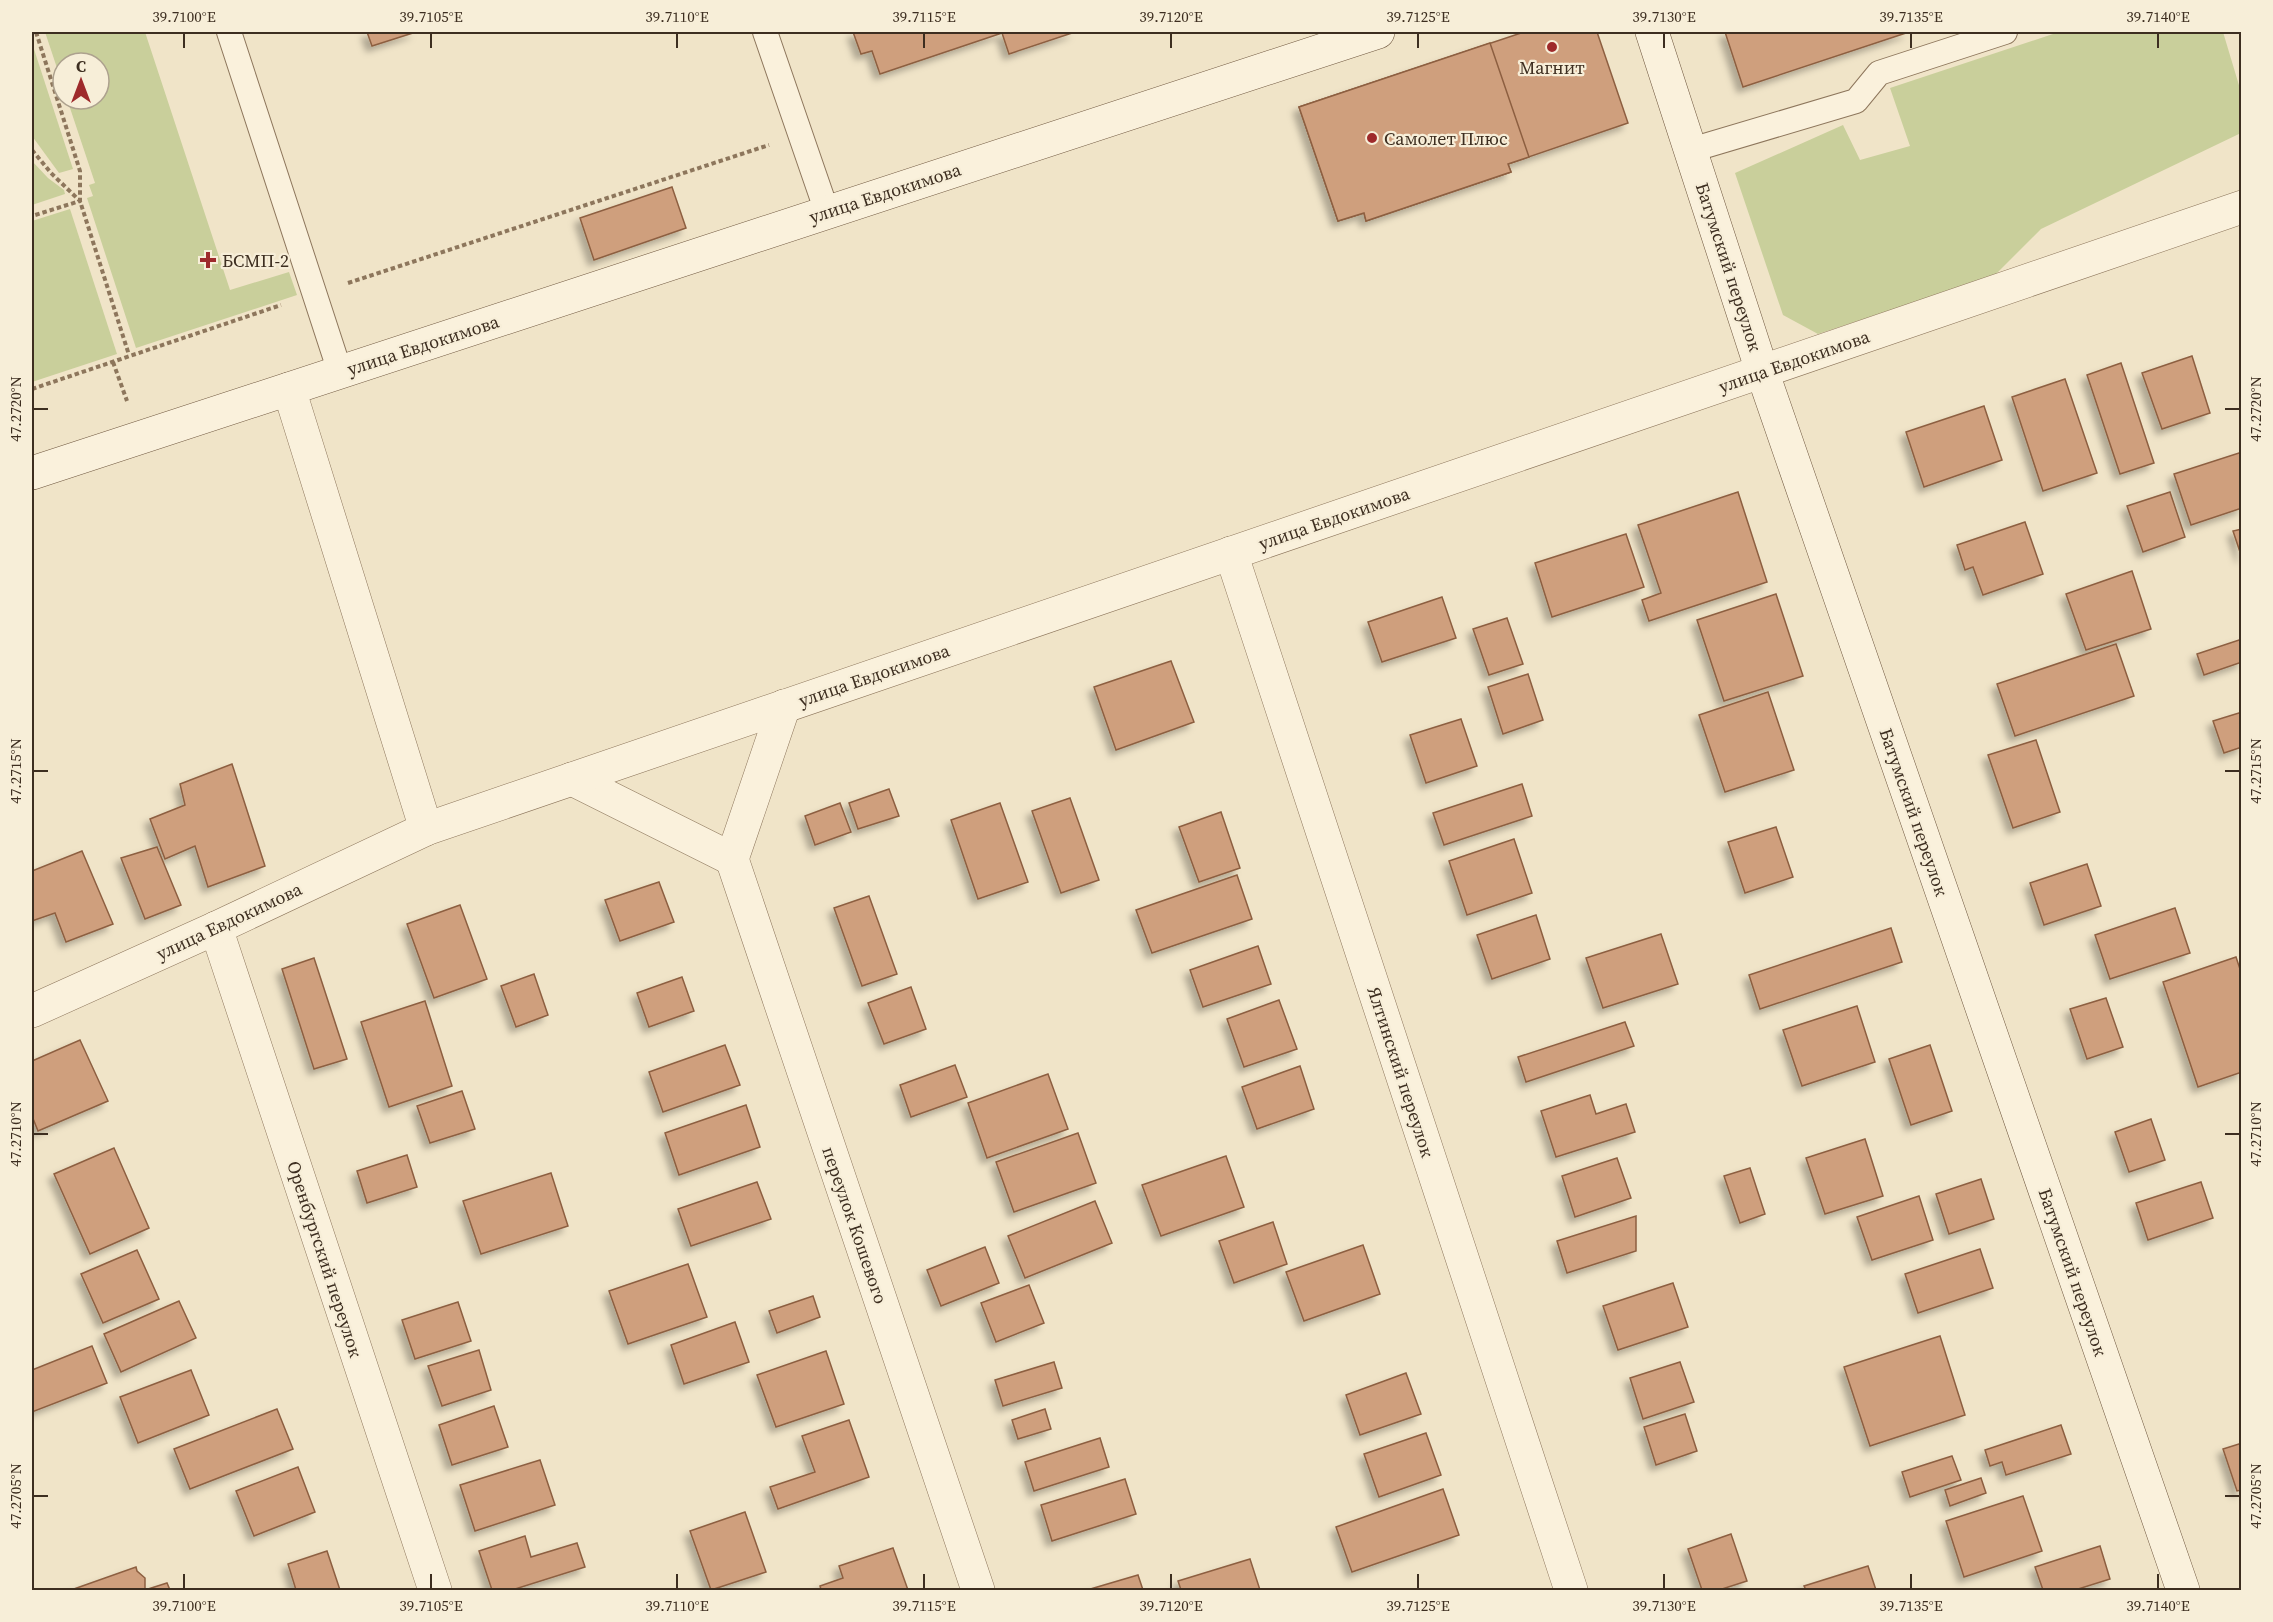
<svg xmlns="http://www.w3.org/2000/svg" width="2273" height="1622" viewBox="0 0 2273 1622" font-family="'Source Serif 4',serif">
  <style>
    .green { fill: #c9cf9b }
    .building { fill: #cf9f7d; stroke: #8d5f41; stroke-width: 1.5; filter: url(#shadow) }
    .lines { fill: none; stroke-linecap: round; stroke-linejoin: round }
    .lane-casing { stroke: #8d765c; stroke-width: 26 }
    .street-casing { stroke: #8d765c; stroke-width: 34 }
    .secondary-casing { stroke: #6f573f; stroke-width: 34 }
    .path { stroke: #8d765c; stroke-width: 4; stroke-dasharray: 4.5 3; stroke-linecap: butt }
    .lane { stroke: #faf1dc; stroke-width: 24 }
    .street { stroke: #faf1dc; stroke-width: 33 }
    .secondary { stroke: #faf1dc; stroke-width: 33 }
    .ticks { fill: none; stroke: #3d2e20; stroke-width: 2 }
    .poi-dot { fill: #9e2a2b; stroke: #f7eed8; stroke-width: 2 }
    .labels { text-anchor: middle; dominant-baseline: central; stroke-width: 4.5; stroke-linejoin: round; paint-order: stroke }
    .poi-label { font-size: 18px; fill: #3d2e20; stroke: #f7eed8; text-anchor: start }
    .street-label { font-size: 18px; fill: #3d2e20; stroke: #f7eed8 }
    .neatline { fill: none; stroke: #3d2e20; stroke-width: 2 }
    .ticks-label { font-size: 15px; text-anchor: middle; fill: #3d2e20 }
  </style>
  <defs>
    <filter id="shadow"><feDropShadow dx="-5.5" dy="5.5" stdDeviation="3" flood-color="#0004"/></filter>
  </defs>
  <rect width="100%" height="100%" fill="#f0e4c8"/>
  <g class="green">
    <path d="M45 32H145L230 290 289 272 297 295 136 348 87 198 93 196 89 185 95 183 67 99H99V63H63V86Z"/>
    <path d="M2059 32H2223L2241 92V133L2041 229 1994 276 1818 334 1783 315 1735 173 1843 125 1860 160 1910 146 1890 88Z"/>
    <path d="M32 43 73 169 59 173 32 136Z"/>
    <path d="M32 161 48 178 64 190 65 194 32 205Z"/>
    <path d="M70 209 117 354 32 382V221Z"/>
  </g>
  <g class="building">
    <path d="M367 32H416L372 46Z"/>
    <path d="M853 32H1075L1009 54 1002 33 880 74 872 51 861 54Z"/>
    <path d="M1524 32H1597L1628 123 1508 164 1511 172 1366 221 1364 213 1338 221 1299 107Z"/>
    <path d="M1725 32H1909L1743 87Z"/>
    <path d="M1490 43 1529 157 1508 164 1511 172 1366 221 1364 213 1338 221 1299 107Z"/>
    <path d="M672 187 686 228 594 260 580 218Z"/>
    <path d="M2192 356 2210 413 2162 429 2142 373Z"/>
    <path d="M2121 363 2154 463 2120 474 2087 375Z"/>
    <path d="M2065 379 2097 473 2043 491 2012 397Z"/>
    <path d="M1984 406 2002 460 1924 487 1906 432Z"/>
    <path d="M2242 452V508L2191 525 2174 474Z"/>
    <path d="M1738 492 1767 582 1649 621 1642 600 1661 593 1638 525Z"/>
    <path d="M2170 492 2185 537 2143 552 2127 506Z"/>
    <path d="M2025 522 2043 574 1983 595 1973 567 1965 570 1957 545Z"/>
    <path d="M2242 529V558L2233 531Z"/>
    <path d="M1626 534 1644 587 1552 617 1535 563Z"/>
    <path d="M2132 571 2151 629 2086 650 2066 594Z"/>
    <path d="M1776 594 1803 676 1724 701 1697 620Z"/>
    <path d="M1442 597 1456 638 1382 662 1368 622Z"/>
    <path d="M1507 618 1523 664 1489 675 1473 629Z"/>
    <path d="M2242 639V662L2204 675 2197 654Z"/>
    <path d="M2116 644 2134 696 2015 736 1997 684Z"/>
    <path d="M1171 661 1194 722 1116 750 1094 687Z"/>
    <path d="M1528 674 1543 720 1503 734 1488 687Z"/>
    <path d="M1768 692 1794 770 1725 792 1699 715Z"/>
    <path d="M2242 712V747L2224 753 2213 721Z"/>
    <path d="M1461 719 1477 766 1426 783 1410 735Z"/>
    <path d="M2036 740 2060 812 2013 828 1988 755Z"/>
    <path d="M232 764 265 866 208 887 195 846 165 859 150 819 185 805 180 784Z"/>
    <path d="M1522 784 1532 816 1444 845 1433 813Z"/>
    <path d="M889 789 899 816 858 829 849 803Z"/>
    <path d="M1070 798 1099 880 1061 893 1032 811Z"/>
    <path d="M840 803 851 832 815 845 805 816Z"/>
    <path d="M1000 803 1028 882 978 899 951 820Z"/>
    <path d="M1221 812 1240 868 1199 882 1179 827Z"/>
    <path d="M1776 827 1793 877 1745 893 1728 842Z"/>
    <path d="M1514 839 1532 893 1467 915 1449 861Z"/>
    <path d="M157 847 181 905 145 919 121 858Z"/>
    <path d="M82 851 113 924 66 942 55 913 32 921V871Z"/>
    <path d="M2087 864 2101 906 2044 925 2030 883Z"/>
    <path d="M1237 875 1252 919 1152 953 1136 910Z"/>
    <path d="M659 882 674 922 620 941 605 900Z"/>
    <path d="M869 896 897 974 862 986 834 908Z"/>
    <path d="M460 905 487 979 434 998 407 924Z"/>
    <path d="M2175 908 2190 953 2110 979 2095 935Z"/>
    <path d="M1536 915 1550 959 1492 979 1477 935Z"/>
    <path d="M1891 928 1902 962 1760 1009 1749 975Z"/>
    <path d="M1661 934 1678 984 1603 1008 1586 958Z"/>
    <path d="M1258 946 1271 984 1203 1007 1190 970Z"/>
    <path d="M2236 957 2242 975V1072L2198 1087 2163 982Z"/>
    <path d="M314 958 347 1059 314 1069 282 969Z"/>
    <path d="M534 974 548 1015 516 1027 501 986Z"/>
    <path d="M682 977 694 1011 649 1027 637 993Z"/>
    <path d="M911 987 926 1029 884 1044 868 1003Z"/>
    <path d="M2106 998 2123 1047 2087 1059 2070 1009Z"/>
    <path d="M1279 1000 1297 1049 1244 1067 1227 1019Z"/>
    <path d="M425 1001 452 1086 389 1107 361 1022Z"/>
    <path d="M1857 1006 1875 1062 1802 1086 1783 1030Z"/>
    <path d="M1625 1022 1634 1046 1526 1082 1518 1057Z"/>
    <path d="M80 1040 108 1101 38 1131 32 1116V1061Z"/>
    <path d="M725 1045 740 1085 663 1112 649 1072Z"/>
    <path d="M1930 1045 1952 1111 1911 1125 1889 1059Z"/>
    <path d="M955 1065 967 1097 911 1117 900 1085Z"/>
    <path d="M1300 1066 1314 1109 1257 1129 1242 1087Z"/>
    <path d="M1048 1074 1068 1129 987 1158 968 1103Z"/>
    <path d="M462 1091 475 1129 430 1143 417 1106Z"/>
    <path d="M1590 1095 1596 1114 1626 1104 1635 1132 1556 1157 1541 1111Z"/>
    <path d="M746 1105 760 1147 679 1175 665 1133Z"/>
    <path d="M2151 1119 2165 1160 2129 1172 2115 1132Z"/>
    <path d="M1078 1133 1096 1183 1014 1212 996 1162Z"/>
    <path d="M1865 1139 1883 1196 1825 1214 1806 1158Z"/>
    <path d="M114 1148 149 1228 90 1254 54 1174Z"/>
    <path d="M407 1155 417 1187 367 1203 357 1171Z"/>
    <path d="M1226 1156 1244 1207 1161 1236 1142 1185Z"/>
    <path d="M1617 1158 1631 1198 1575 1217 1562 1176Z"/>
    <path d="M1750 1168 1765 1214 1740 1223 1724 1176Z"/>
    <path d="M551 1173 568 1226 481 1254 463 1201Z"/>
    <path d="M1981 1179 1994 1219 1949 1234 1936 1194Z"/>
    <path d="M757 1182 771 1219 691 1246 678 1209Z"/>
    <path d="M2201 1182 2213 1218 2148 1240 2136 1203Z"/>
    <path d="M1919 1196 1933 1240 1872 1260 1857 1217Z"/>
    <path d="M1095 1201 1112 1243 1025 1278 1008 1236Z"/>
    <path d="M1636 1216V1251L1567 1273 1557 1241Z"/>
    <path d="M1273 1222 1287 1264 1234 1283 1219 1241Z"/>
    <path d="M1363 1245 1380 1294 1304 1321 1286 1272Z"/>
    <path d="M985 1247 999 1283 941 1306 927 1270Z"/>
    <path d="M1980 1249 1993 1288 1918 1313 1905 1274Z"/>
    <path d="M137 1250 159 1299 103 1323 81 1274Z"/>
    <path d="M688 1264 707 1317 628 1344 609 1291Z"/>
    <path d="M1673 1283 1688 1327 1618 1350 1603 1306Z"/>
    <path d="M1029 1285 1044 1323 996 1342 981 1303Z"/>
    <path d="M813 1296 820 1317 777 1333 769 1311Z"/>
    <path d="M179 1301 196 1338 121 1372 104 1334Z"/>
    <path d="M458 1302 471 1341 415 1359 402 1320Z"/>
    <path d="M735 1322 749 1362 684 1384 671 1345Z"/>
    <path d="M1940 1336 1965 1415 1870 1446 1844 1367Z"/>
    <path d="M92 1346 107 1383 32 1412V1370Z"/>
    <path d="M479 1350 491 1390 442 1406 428 1366Z"/>
    <path d="M826 1351 844 1404 776 1427 757 1375Z"/>
    <path d="M1054 1362 1062 1388 1003 1406 995 1380Z"/>
    <path d="M1680 1362 1694 1402 1643 1419 1630 1378Z"/>
    <path d="M191 1370 209 1415 138 1443 120 1397Z"/>
    <path d="M1406 1373 1421 1414 1360 1435 1346 1395Z"/>
    <path d="M494 1406 508 1447 452 1465 439 1425Z"/>
    <path d="M277 1409 293 1449 190 1489 174 1449Z"/>
    <path d="M1045 1409 1051 1429 1018 1439 1012 1420Z"/>
    <path d="M1685 1414 1697 1451 1656 1465 1644 1427Z"/>
    <path d="M849 1420 869 1477 778 1509 770 1487 815 1472 802 1436Z"/>
    <path d="M2061 1425 2071 1454 2006 1475 2002 1462 1990 1466 1985 1450Z"/>
    <path d="M1426 1433 1441 1475 1379 1497 1364 1454Z"/>
    <path d="M1100 1438 1109 1467 1034 1491 1025 1462Z"/>
    <path d="M2242 1443V1490L2237 1491 2223 1449Z"/>
    <path d="M1952 1456 1961 1480 1910 1497 1902 1472Z"/>
    <path d="M540 1460 555 1505 475 1531 460 1485Z"/>
    <path d="M298 1467 315 1512 254 1536 236 1491Z"/>
    <path d="M1981 1478 1986 1493 1950 1506 1945 1490Z"/>
    <path d="M1125 1479 1136 1514 1052 1541 1041 1505Z"/>
    <path d="M1443 1489 1459 1535 1352 1572 1336 1527Z"/>
    <path d="M2023 1496 2042 1551 1964 1577 1946 1521Z"/>
    <path d="M745 1512 766 1572 711 1590 690 1531Z"/>
    <path d="M1731 1534 1747 1581 1719 1590H1702L1688 1549Z"/>
    <path d="M525 1536 531 1557 577 1543 585 1567 512 1590H492L479 1551Z"/>
    <path d="M2100 1546 2110 1579 2075 1590H2043L2035 1567Z"/>
    <path d="M893 1548 908 1590H821L820 1586 843 1578 839 1566Z"/>
    <path d="M327 1551 340 1590H296L288 1564Z"/>
    <path d="M1250 1559 1260 1590H1181L1178 1581Z"/>
    <path d="M1868 1566 1876 1590H1806L1804 1586Z"/>
    <path d="M136 1567 137 1571 145 1578V1590L167 1583 170 1590H71Z"/>
    <path d="M1138 1575 1143 1590H1087Z"/>
  </g>
  <g class="lines">
    <defs>
      <g id="lane">
        <path d="M229 32 340 372"/>
        <path d="M765 32 827 212"/>
        <path d="M1691 150 1856 101 1879 73 2005 32"/>
      </g>
      <g id="street">
        <path d="M289 389 426 829"/>
        <path d="M1231 553 1571 1590"/>
        <path d="M572 779 732 859 784 706"/>
        <path d="M732 859 978 1590"/>
        <path d="M216 928 435 1590"/>
        <path d="M32 1011 216 928 426 829 2242 207"/>
      </g>
      <g id="secondary">
        <path d="M1652 32 1762 371 2183 1590"/>
        <path d="M32 473 1378 32"/>
      </g>
    </defs>
    <use href="#lane" class="lane-casing"/>
    <use href="#street" class="street-casing"/>
    <use href="#secondary" class="secondary-casing"/>
    <g class="path">
      <path d="M36 32 80 171V201L129 355"/>
      <path d="M32 150 51 173 80 201 32 216"/>
      <path d="M348 283 769 145"/>
      <path d="M113 362 127 401"/>
      <path d="M32 389 281 305"/>
    </g>
    <use href="#lane" class="lane"/>
    <use href="#street" class="street"/>
    <use href="#secondary" class="secondary"/>
  </g>
  <path class="ticks" d="M184 33V48M431 33V48M677 33V48M924 33V48M1171 33V48M1418 33V48M1664 33V48M1911 33V48M2158 33V48M33 409H48M2225 409H2240M33 771H48M2225 771H2240M33 1134H48M2225 1134H2240M33 1496H48M2225 1496H2240M184 1574V1589M431 1574V1589M677 1574V1589M924 1574V1589M1171 1574V1589M1418 1574V1589M1664 1574V1589M1911 1574V1589M2158 1574V1589"/>
  <g class="poi-dot">
    <circle cx="1552" cy="47" r="6"/>
    <circle cx="1372" cy="138" r="6"/>
    <path d="M205 251h6v6h6v6h-6v6h-6v-6h-6v-6h6z"/>
  </g>
  <g class="labels">
    <g class="poi-label">
      <text x="1552" y="67" text-anchor="middle">Магнит</text>
      <text x="1384" y="138">Самолет Плюс</text>
      <text x="222" y="260">БСМП-2</text>
    </g>
    <g class="street-label">
      <text transform="translate(885 193) rotate(-18)">улица Евдокимова</text>
      <text transform="translate(1729 267) rotate(72)">Батумский переулок</text>
      <text transform="translate(423 345) rotate(-18)">улица Евдокимова</text>
      <text transform="translate(1794 361) rotate(-19)">улица Евдокимова</text>
      <text transform="translate(1334 518) rotate(-19)">улица Евдокимова</text>
      <text transform="translate(874 675) rotate(-19)">улица Евдокимова</text>
      <text transform="translate(1914 812) rotate(71)">Батумский переулок</text>
      <text transform="translate(229 921) rotate(-25)">улица Евдокимова</text>
      <text transform="translate(1401 1072) rotate(72)">Ялтинский переулок</text>
      <text transform="translate(855 1225) rotate(71)">переулок Кошевого</text>
      <text transform="translate(325 1259) rotate(72)">Оренбургский переулок</text>
      <text transform="translate(2073 1272) rotate(71)">Батумский переулок</text>
    </g>
  </g>
  <rect width="2273" height="1622" fill="none" stroke="#f7eed8" stroke-width="66"/>
  <g transform="translate(81 81)"><circle r="28" fill="#f7eed8" stroke="#ada18e" stroke-width="1.5"/>
  <path d="M0-4.5L10 22L0 15L-10 22Z" fill="#9e2a2b"/>
  <text y="-9" font-size="16" font-weight="bold" text-anchor="middle" fill="#3d2e20">С</text>
  </g>
  <rect x="33" y="33" width="2207" height="1556" class="neatline"/>
  <g class="ticks-label">
    <text x="184" y="22">39.7100°E</text>
    <text x="431" y="22">39.7105°E</text>
    <text x="677" y="22">39.7110°E</text>
    <text x="924" y="22">39.7115°E</text>
    <text x="1171" y="22">39.7120°E</text>
    <text x="1418" y="22">39.7125°E</text>
    <text x="1664" y="22">39.7130°E</text>
    <text x="1911" y="22">39.7135°E</text>
    <text x="2158" y="22">39.7140°E</text>
    <text transform="translate(16 409) rotate(-90)" y="5">47.2720°N</text>
    <text transform="translate(2256 409) rotate(-90)" y="5">47.2720°N</text>
    <text transform="translate(16 771) rotate(-90)" y="5">47.2715°N</text>
    <text transform="translate(2256 771) rotate(-90)" y="5">47.2715°N</text>
    <text transform="translate(16 1134) rotate(-90)" y="5">47.2710°N</text>
    <text transform="translate(2256 1134) rotate(-90)" y="5">47.2710°N</text>
    <text transform="translate(16 1496) rotate(-90)" y="5">47.2705°N</text>
    <text transform="translate(2256 1496) rotate(-90)" y="5">47.2705°N</text>
    <text x="184" y="1611">39.7100°E</text>
    <text x="431" y="1611">39.7105°E</text>
    <text x="677" y="1611">39.7110°E</text>
    <text x="924" y="1611">39.7115°E</text>
    <text x="1171" y="1611">39.7120°E</text>
    <text x="1418" y="1611">39.7125°E</text>
    <text x="1664" y="1611">39.7130°E</text>
    <text x="1911" y="1611">39.7135°E</text>
    <text x="2158" y="1611">39.7140°E</text>
  </g>
</svg>
